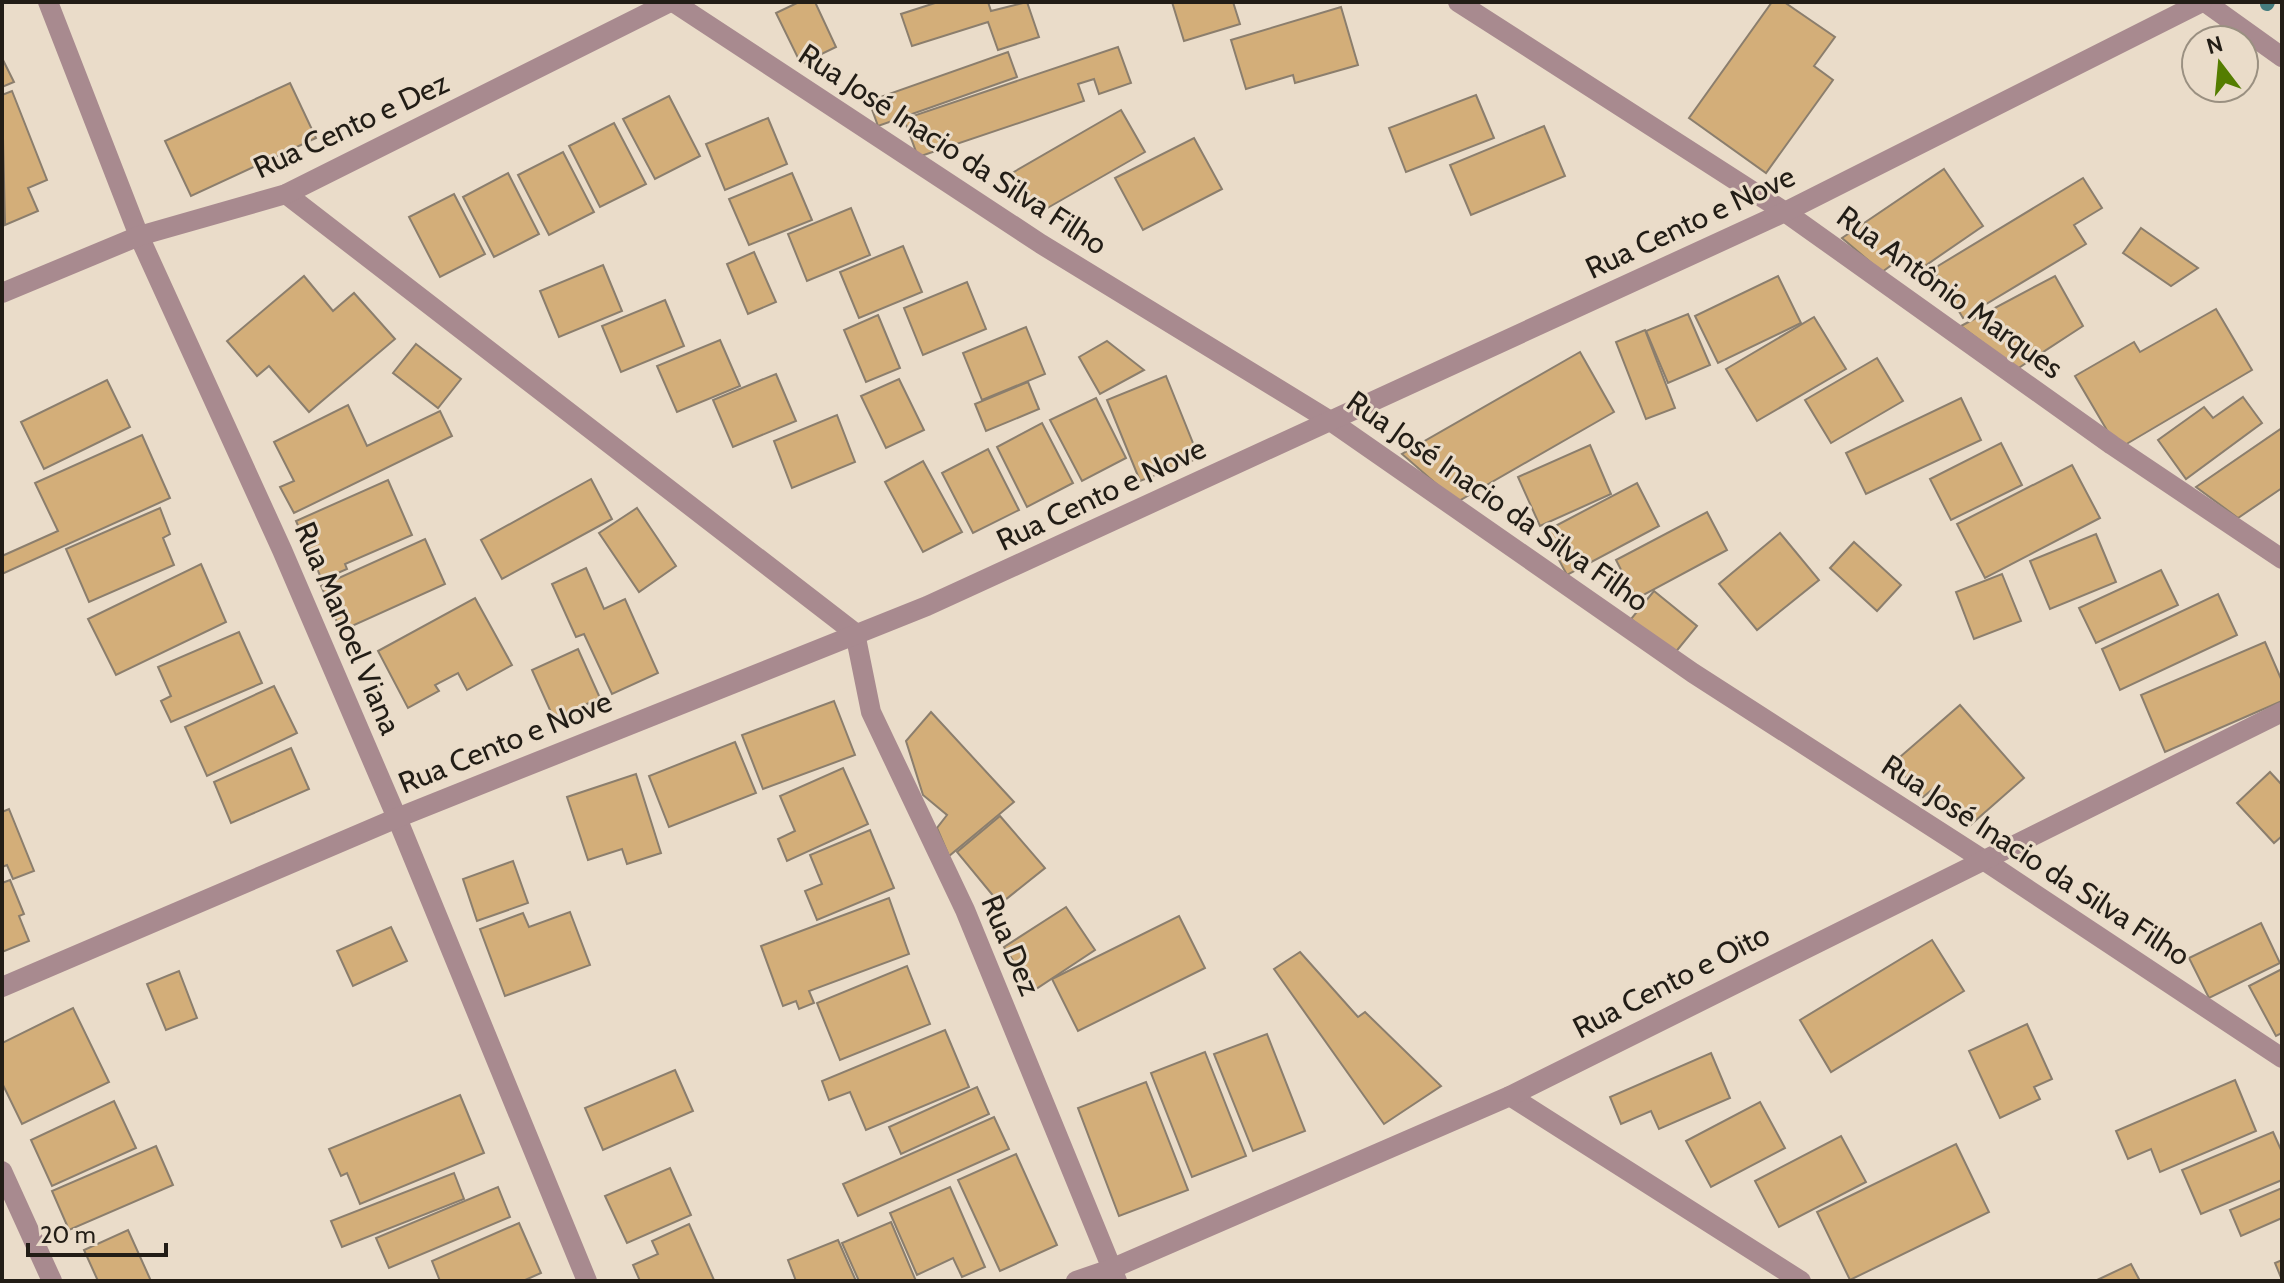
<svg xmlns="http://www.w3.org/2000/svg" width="2284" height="1283" viewBox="0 0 2284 1283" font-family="Cabin,sans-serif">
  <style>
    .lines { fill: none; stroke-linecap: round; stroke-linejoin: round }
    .stream { stroke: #447c7f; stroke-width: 14 }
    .building { fill: #d3ae79; stroke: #8b7e6d; stroke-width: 2 }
    .minor { stroke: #a88a8f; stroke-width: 20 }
    .labels { text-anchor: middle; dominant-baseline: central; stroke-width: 6; stroke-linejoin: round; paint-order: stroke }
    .street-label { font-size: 30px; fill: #221d16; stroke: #eadcc9 }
  </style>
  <rect width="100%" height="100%" fill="#eadcc9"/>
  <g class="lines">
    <path class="stream" d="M2267 4 2268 2"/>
  </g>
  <g class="building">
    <path d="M799 2H815L836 47 801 64 776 13Z"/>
    <path d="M938 2H988L991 11 1027 2 1039 37 998 50 988 22 912 46 901 14Z"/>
    <path d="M1172 2H1233L1240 24 1184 41Z"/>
    <path d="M1772 2H1784L1835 37 1814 66 1833 80 1766 173 1689 118Z"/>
    <path d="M1341 7 1358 65 1295 83 1293 75 1246 89 1231 40Z"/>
    <path d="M1118 47 1131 83 1099 94 1094 79 1078 84 1084 101 918 157 904 119Z"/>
    <path d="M1008 52 1017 77 878 126 869 101Z"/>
    <path d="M2 58 14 82 2 87Z"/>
    <path d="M290 83 316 138 191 196 165 141Z"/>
    <path d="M12 91 47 180 28 188 38 211 5 225 2 95Z"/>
    <path d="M1476 95 1494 138 1406 172 1389 128Z"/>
    <path d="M669 96 700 156 655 179 623 119Z"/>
    <path d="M1121 110 1145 152 1037 214 1012 173Z"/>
    <path d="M768 118 787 164 725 190 706 144Z"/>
    <path d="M614 123 646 184 600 207 569 146Z"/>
    <path d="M1544 126 1565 176 1471 215 1450 165Z"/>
    <path d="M1194 138 1222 189 1143 230 1115 178Z"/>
    <path d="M563 152 594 212 549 235 518 175Z"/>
    <path d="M1944 169 1983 226 1919 270 1908 253 1882 272 1842 238Z"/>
    <path d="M508 173 539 234 494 257 463 197Z"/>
    <path d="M792 173 812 220 749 245 729 199Z"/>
    <path d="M2083 178 2102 208 2074 225 2086 244 1963 318 1933 269Z"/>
    <path d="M454 194 485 254 440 277 409 217Z"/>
    <path d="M851 208 870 255 807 281 788 234Z"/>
    <path d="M2141 228 2198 268 2171 286 2123 253Z"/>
    <path d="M903 246 922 292 859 318 840 272Z"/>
    <path d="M754 252 776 302 748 314 727 264Z"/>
    <path d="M603 265 622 311 559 337 540 291Z"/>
    <path d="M304 276 333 311 354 293 395 339 309 412 269 366 257 376 227 341Z"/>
    <path d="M1778 276 1801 323 1718 363 1695 316Z"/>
    <path d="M2055 276 2083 326 2017 369 1961 326Z"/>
    <path d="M967 282 986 329 923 355 904 308Z"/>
    <path d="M665 300 684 346 621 372 602 326Z"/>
    <path d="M2216 309 2252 370 2118 449 2075 376 2134 342 2140 352Z"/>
    <path d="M1688 314 1710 365 1668 383 1646 331Z"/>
    <path d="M878 315 900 368 866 382 844 330Z"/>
    <path d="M1814 317 1846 369 1757 421 1726 369Z"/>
    <path d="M1026 327 1045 374 982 400 963 353Z"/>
    <path d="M1645 330 1675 408 1646 419 1616 342Z"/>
    <path d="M720 340 740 386 677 412 657 366Z"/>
    <path d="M1107 341 1144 370 1100 394 1079 357Z"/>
    <path d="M416 344 461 379 438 408 393 373Z"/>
    <path d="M1580 352 1614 412 1457 502 1402 454Z"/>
    <path d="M1877 358 1903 401 1831 443 1805 400Z"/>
    <path d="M776 374 796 421 733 447 713 400Z"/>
    <path d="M1166 376 1199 458 1140 481 1107 400Z"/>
    <path d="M899 379 924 430 886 448 861 396Z"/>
    <path d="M107 380 130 427 44 469 21 422Z"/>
    <path d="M1028 382 1039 409 986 431 975 404Z"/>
    <path d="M2243 397 2262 423 2186 479 2158 440 2204 407 2213 418Z"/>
    <path d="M1096 398 1126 458 1082 481 1050 420Z"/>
    <path d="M1961 398 1981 440 1866 494 1846 453Z"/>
    <path d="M348 405 367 446 440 411 452 436 294 513 280 487 294 481 274 442Z"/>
    <path d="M837 415 855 462 792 488 774 441Z"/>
    <path d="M1042 423 1073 483 1027 507 997 447Z"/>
    <path d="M2282 428V488L2238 518 2196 487Z"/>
    <path d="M142 435 170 498 2 574V556L58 531 35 483Z"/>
    <path d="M2001 443 2022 485 1951 520 1930 479Z"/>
    <path d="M1590 445 1611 494 1540 526 1518 477Z"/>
    <path d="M988 449 1019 510 973 533 942 473Z"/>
    <path d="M923 461 962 532 923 552 885 482Z"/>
    <path d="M2072 465 2100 518 1985 578 1957 524Z"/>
    <path d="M591 479 612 519 502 579 481 540Z"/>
    <path d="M388 480 412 535 345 564 347 569 322 580 296 521Z"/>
    <path d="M1637 483 1659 526 1567 575 1544 532Z"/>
    <path d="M160 508 170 534 163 538 174 565 89 602 66 549Z"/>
    <path d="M637 508 676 566 639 592 599 533Z"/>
    <path d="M1707 512 1727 550 1636 599 1616 560Z"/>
    <path d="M1780 533 1819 580 1757 630 1719 584Z"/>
    <path d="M2096 534 2116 582 2050 609 2030 561Z"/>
    <path d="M425 539 445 584 341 631 321 586Z"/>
    <path d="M1854 542 1901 585 1877 611 1830 568Z"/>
    <path d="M201 564 226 622 116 675 88 619Z"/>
    <path d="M586 568 604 609 625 599 658 673 612 694 584 634 576 637 552 584Z"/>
    <path d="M2161 570 2178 605 2096 643 2079 608Z"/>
    <path d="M2002 574 2021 621 1974 639 1956 592Z"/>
    <path d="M1654 591 1697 626 1674 654 1631 619Z"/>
    <path d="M2218 594 2237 635 2120 690 2102 649Z"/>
    <path d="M475 598 512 665 467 690 458 673 435 685 439 691 408 708 378 651Z"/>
    <path d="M239 632 262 683 171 722 161 701 171 696 158 667Z"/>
    <path d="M2265 642 2282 681V701L2165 752 2141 695Z"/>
    <path d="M578 649 600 698 554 719 532 670Z"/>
    <path d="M274 686 297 733 207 776 185 727Z"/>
    <path d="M834 701 855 755 763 789 742 735Z"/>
    <path d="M1960 705 2024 778 1967 828 1933 789 1923 797 1893 763Z"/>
    <path d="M931 712 1014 802 949 856 937 828 947 815 923 795 906 741Z"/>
    <path d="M735 742 756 793 669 827 649 776Z"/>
    <path d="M291 748 309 789 231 823 214 782Z"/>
    <path d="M843 768 868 824 787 861 778 839 795 831 780 796Z"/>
    <path d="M2270 772 2282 785V836L2274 843 2237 803Z"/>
    <path d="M636 774 661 853 627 864 622 849 588 860 567 797Z"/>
    <path d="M9 809 34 871 13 879 7 865 2 867V812Z"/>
    <path d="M1000 816 1045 868 1000 904 957 852Z"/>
    <path d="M870 830 894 888 817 920 805 891 822 884 810 855Z"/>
    <path d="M513 861 528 903 477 921 463 879Z"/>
    <path d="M10 880 24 914 19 916 29 941 2 952V883Z"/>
    <path d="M889 898 909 954 809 991 814 1003 799 1009 796 1001 783 1006 761 946Z"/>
    <path d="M1066 907 1095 950 1033 991 1004 947Z"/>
    <path d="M570 912 590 965 505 996 480 929 523 913 529 927Z"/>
    <path d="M1179 916 1205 968 1078 1031 1052 979Z"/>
    <path d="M2261 923 2280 963 2209 998 2189 958Z"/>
    <path d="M391 927 407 961 353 986 337 951Z"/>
    <path d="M1932 940 1964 991 1831 1072 1800 1020Z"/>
    <path d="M1300 952 1358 1017 1365 1012 1441 1086 1384 1124 1274 969Z"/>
    <path d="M907 966 930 1024 840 1060 817 1003Z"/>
    <path d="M2282 969V1033L2276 1036 2249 986Z"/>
    <path d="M179 971 197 1018 166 1030 147 984Z"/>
    <path d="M73 1008 109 1082 22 1124 2 1083V1043Z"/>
    <path d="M2027 1024 2052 1079 2034 1087 2040 1099 2000 1118 1969 1051Z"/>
    <path d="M945 1030 969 1087 866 1130 850 1092 829 1100 822 1081Z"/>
    <path d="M1267 1034 1305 1131 1253 1151 1214 1054Z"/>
    <path d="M1205 1052 1246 1156 1192 1177 1151 1073Z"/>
    <path d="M1711 1053 1730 1098 1659 1129 1651 1111 1621 1124 1610 1097Z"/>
    <path d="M675 1070 693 1111 603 1150 585 1108Z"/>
    <path d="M2235 1080 2256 1131 2160 1172 2151 1149 2128 1159 2116 1131Z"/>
    <path d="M1146 1082 1188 1190 1119 1216 1078 1108Z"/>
    <path d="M977 1087 989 1114 901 1154 889 1127Z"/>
    <path d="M460 1095 484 1153 360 1204 347 1173 341 1176 329 1149Z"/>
    <path d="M114 1101 136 1148 52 1186 31 1140Z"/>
    <path d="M1760 1102 1785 1148 1711 1187 1686 1141Z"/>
    <path d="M994 1117 1009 1149 858 1216 843 1184Z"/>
    <path d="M2273 1132 2282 1152V1180L2201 1214 2182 1170Z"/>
    <path d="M1841 1136 1866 1182 1779 1227 1755 1181Z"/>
    <path d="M1956 1144 1989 1212 1850 1280 1817 1212Z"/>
    <path d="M156 1146 173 1185 69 1230 52 1191Z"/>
    <path d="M1016 1154 1057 1245 1000 1271 958 1180Z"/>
    <path d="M670 1168 691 1215 627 1243 605 1196Z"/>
    <path d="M454 1173 464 1199 342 1247 331 1221Z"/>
    <path d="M498 1187 510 1217 389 1268 376 1238Z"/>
    <path d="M950 1187 985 1267 962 1277 953 1258 917 1275 890 1213Z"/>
    <path d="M2282 1188V1218L2241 1236 2230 1210Z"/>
    <path d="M891 1222 916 1281H859L842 1243Z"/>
    <path d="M519 1223 541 1273 523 1281H440L432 1261Z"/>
    <path d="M689 1224 714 1280 640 1281 633 1265 658 1254 652 1241Z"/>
    <path d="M128 1230 151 1281H98L84 1250Z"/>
    <path d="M838 1240 856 1281H796L788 1260Z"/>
    <path d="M2282 1260V1280L2275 1263Z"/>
    <path d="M2131 1264 2140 1281H2095Z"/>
  </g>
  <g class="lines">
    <g class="minor">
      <path d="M48 2 139 236 282 550 397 818 587 1281"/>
      <path d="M673 2 1041 244 1332 422 1693 673 1982 859 2282 1058"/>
      <path d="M1458 2 1785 212 2112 445 2282 559"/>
      <path d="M2205 2 2282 57"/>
      <path d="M286 194 855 633 871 712 965 910 1117 1281"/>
      <path d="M2 293 139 236 286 194 670 2"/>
      <path d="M2 987 397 818 927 606 1785 212 2202 2"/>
      <path d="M1510 1096 1801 1281"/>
      <path d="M2 1171 52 1281"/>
      <path d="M1076 1281 1111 1269 1510 1096 2282 712"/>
    </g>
  </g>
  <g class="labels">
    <g class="street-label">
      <text transform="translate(351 125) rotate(-25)">Rua Cento e Dez</text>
      <text transform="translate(953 149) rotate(33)">Rua José Inacio da Silva Filho</text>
      <text transform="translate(1690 222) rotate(-25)">Rua Cento e Nove</text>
      <text transform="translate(1950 292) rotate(36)">Rua Antônio Marques</text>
      <text transform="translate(1101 494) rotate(-25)">Rua Cento e Nove</text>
      <text transform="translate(1498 501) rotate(35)">Rua José Inacio da Silva Filho</text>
      <text transform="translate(348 628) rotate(67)">Rua Manoel Viana</text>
      <text transform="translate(505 742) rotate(-22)">Rua Cento e Nove</text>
      <text transform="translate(2036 860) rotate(33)">Rua José Inacio da Silva Filho</text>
      <text transform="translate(1011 945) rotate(67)">Rua Dez</text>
      <text transform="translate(1671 981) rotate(-27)">Rua Cento e Oito</text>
    </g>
  </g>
  <rect width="2284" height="1283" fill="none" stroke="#221d16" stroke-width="8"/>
  <g transform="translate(2220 64) rotate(344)"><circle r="38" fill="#eadcc9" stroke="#9a9081" stroke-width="2"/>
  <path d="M0-6L14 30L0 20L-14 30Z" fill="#547d00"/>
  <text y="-12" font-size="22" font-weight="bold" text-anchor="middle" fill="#221d16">N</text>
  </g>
  <path d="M28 1243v12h138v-12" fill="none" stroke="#221d16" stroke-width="4"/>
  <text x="40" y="1243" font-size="24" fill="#221d16" stroke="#eadcc9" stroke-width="6" paint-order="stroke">20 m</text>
</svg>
